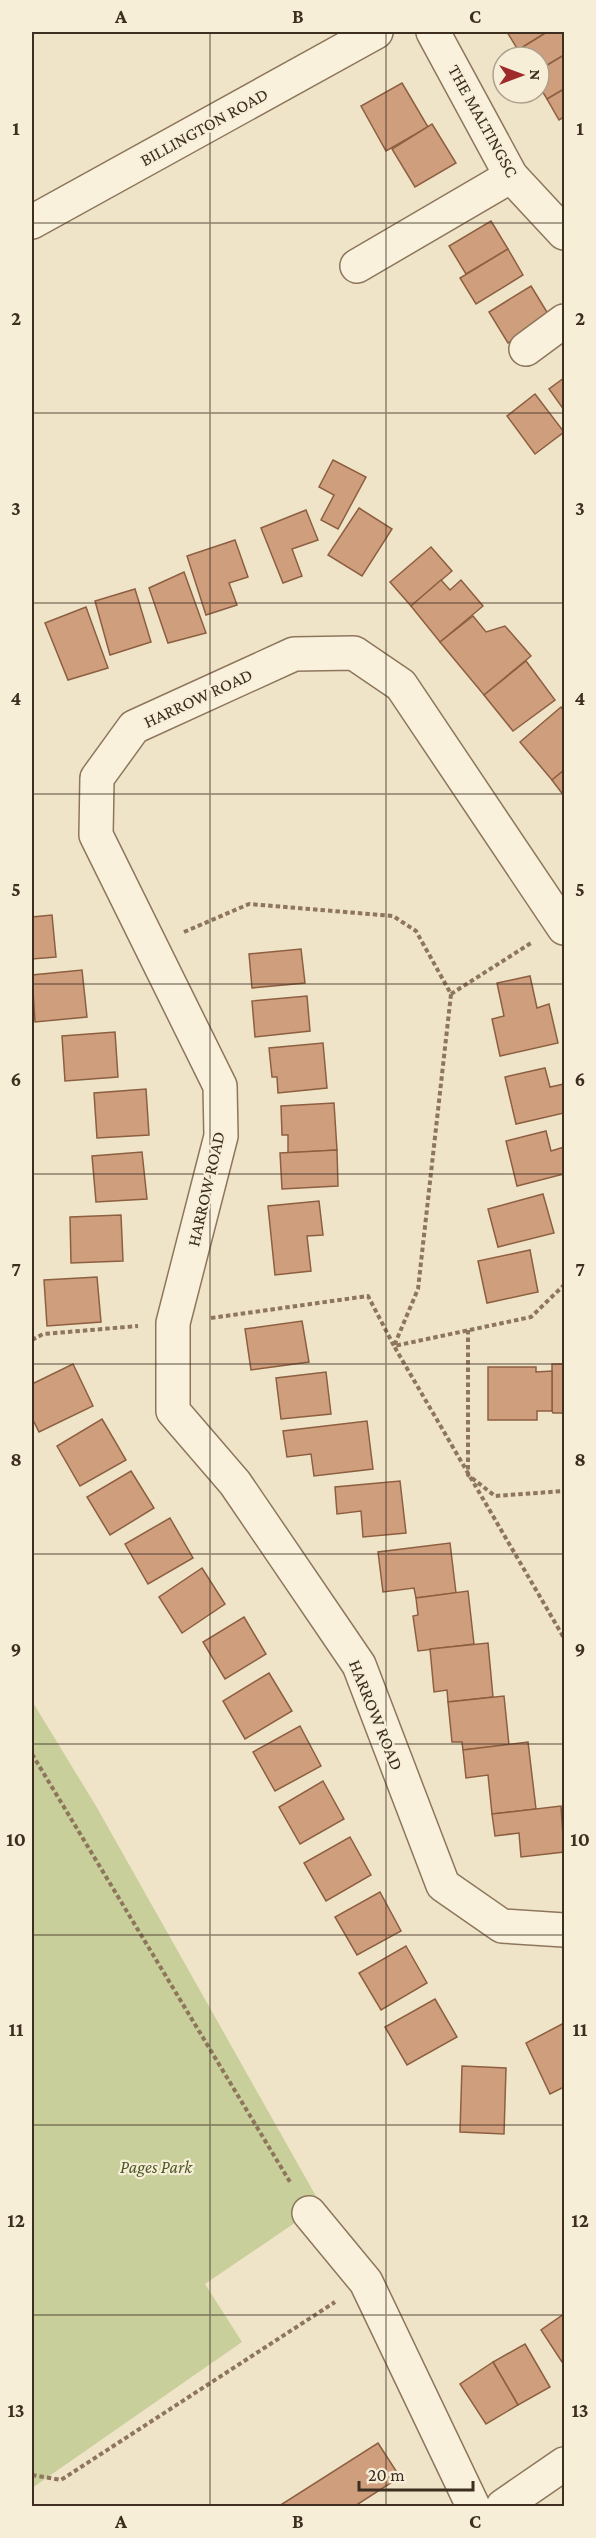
<svg xmlns="http://www.w3.org/2000/svg" width="596" height="2538" viewBox="0 0 596 2538" font-family="'Crimson Pro',serif">
  <style>
    .green { fill: #c9cf9b }
    .building { fill: #cf9f7d; stroke: #8d5f41; stroke-width: 1.5 }
    .lines { fill: none; stroke-linecap: round; stroke-linejoin: round }
    .minor-casing { stroke: #8d765c; stroke-width: 36 }
    .path { stroke: #8d765c; stroke-width: 4; stroke-dasharray: 4.5 3; stroke-linecap: butt }
    .minor { stroke: #faf1dc; stroke-width: 33 }
    .grid { fill: none; stroke: #3d2e20; stroke-width: 1.5; stroke-opacity: 0.55 }
    .labels { text-anchor: middle; dominant-baseline: central; stroke-width: 4.5; stroke-linejoin: round; paint-order: stroke }
    .street-label { font-size: 18px; fill: #3d2e20; stroke: #f7eed8 }
    .park-label { font-size: 18px; font-style: italic; fill: #4d5a26; stroke: #f7eed8 }
    .neatline { fill: none; stroke: #3d2e20; stroke-width: 2 }
    .grid-label { font-size: 20px; text-anchor: middle; font-weight: bold; fill: #3d2e20 }
  </style>
  <rect width="100%" height="100%" fill="#f0e4c8"/>
  <path class="green" d="M32 1701 96 1806 321 2205 205 2284 242 2342 32 2488Z"/>
  <g class="building">
    <path d="M507 32H547L518 50Z"/>
    <path d="M547 32H564V55L539 70V57H522L518 50Z"/>
    <path d="M564 55V89L547 99 539 86V70Z"/>
    <path d="M402 83 428 127 386 151 361 106Z"/>
    <path d="M564 89V117L559 120 547 99Z"/>
    <path d="M432 124 456 163 415 187 392 149Z"/>
    <path d="M491 221 508 249 466 274 449 246Z"/>
    <path d="M508 249 523 275 476 304 460 278Z"/>
    <path d="M531 286 550 317 508 343 489 312Z"/>
    <path d="M564 378V410L549 389Z"/>
    <path d="M535 394 564 432 535 454 507 416Z"/>
    <path d="M333 460 366 477 338 529 321 520 334 495 319 487Z"/>
    <path d="M359 508 392 529 362 576 328 555Z"/>
    <path d="M306 510 318 540 292 549 302 576 283 583 261 528Z"/>
    <path d="M235 540 248 577 229 583 237 605 206 615 187 556Z"/>
    <path d="M431 547 452 571 411 606 390 582Z"/>
    <path d="M184 572 206 633 168 643 149 588Z"/>
    <path d="M441 580 450 590 461 580 483 606 440 642 411 606Z"/>
    <path d="M135 589 151 642 110 655 95 601Z"/>
    <path d="M86 607 108 668 68 680 45 623Z"/>
    <path d="M473 616 486 632 505 626 531 656 484 695 440 642Z"/>
    <path d="M526 661 555 700 513 731 484 695Z"/>
    <path d="M561 707 564 711V770L552 780 520 742Z"/>
    <path d="M564 770V796L552 780Z"/>
    <path d="M52 915 56 957 32 959V917Z"/>
    <path d="M301 949 305 983 252 988 249 954Z"/>
    <path d="M82 970 87 1017 35 1022 32 975Z"/>
    <path d="M530 976 537 1008 549 1004 558 1043 500 1056 492 1019 504 1016 497 983Z"/>
    <path d="M307 996 310 1031 255 1037 252 1001Z"/>
    <path d="M115 1032 118 1077 65 1081 62 1036Z"/>
    <path d="M323 1043 327 1088 278 1093 277 1077H272L269 1048Z"/>
    <path d="M545 1068 550 1087 564 1084V1113L516 1124 505 1077Z"/>
    <path d="M146 1089 149 1135 97 1138 94 1093Z"/>
    <path d="M334 1103 337 1150 288 1153V1135H282L281 1106Z"/>
    <path d="M546 1131 551 1151 564 1147V1174L517 1186 506 1141Z"/>
    <path d="M337 1150 338 1186 282 1189 280 1153Z"/>
    <path d="M142 1152 147 1199 96 1202 92 1156Z"/>
    <path d="M543 1194 554 1233 498 1247 488 1209Z"/>
    <path d="M319 1201 323 1235 307 1236 311 1271 275 1275 268 1206Z"/>
    <path d="M121 1215 123 1261 71 1263 70 1217Z"/>
    <path d="M530 1250 538 1292 487 1303 478 1261Z"/>
    <path d="M97 1277 101 1322 47 1326 44 1280Z"/>
    <path d="M302 1321 309 1362 251 1370 245 1329Z"/>
    <path d="M73 1364 93 1406 39 1432 32 1418V1384Z"/>
    <path d="M552 1364H564V1413H553L552 1411Z"/>
    <path d="M488 1367H536V1372L552 1371V1411H537V1420H488Z"/>
    <path d="M326 1372 331 1414 281 1419 276 1378Z"/>
    <path d="M102 1419 126 1460 80 1486 57 1446Z"/>
    <path d="M367 1421 373 1469 314 1476 311 1454 287 1457 283 1431Z"/>
    <path d="M131 1471 154 1508 110 1535 87 1497Z"/>
    <path d="M400 1481 406 1533 363 1537 361 1511 337 1514 335 1487Z"/>
    <path d="M170 1518 193 1558 148 1584 125 1544Z"/>
    <path d="M450 1543 456 1593 416 1598 414 1588 383 1592 378 1552Z"/>
    <path d="M202 1568 225 1604 182 1633 159 1597Z"/>
    <path d="M468 1591 474 1644 418 1651 413 1616 418 1615 416 1598Z"/>
    <path d="M244 1617 266 1654 225 1679 203 1642Z"/>
    <path d="M488 1643 493 1697 448 1702 447 1690 434 1692 430 1649Z"/>
    <path d="M269 1673 292 1711 245 1739 223 1701Z"/>
    <path d="M504 1696 509 1745 463 1750 462 1742H452L448 1702Z"/>
    <path d="M300 1726 321 1766 275 1791 253 1752Z"/>
    <path d="M528 1742 536 1809 492 1814 488 1775 466 1778 463 1750Z"/>
    <path d="M323 1781 344 1819 300 1844 279 1807Z"/>
    <path d="M561 1806 564 1852 521 1857 519 1833 495 1836 492 1814Z"/>
    <path d="M350 1837 371 1875 326 1901 304 1863Z"/>
    <path d="M380 1892 401 1931 357 1955 335 1917Z"/>
    <path d="M406 1946 427 1983 381 2010 359 1973Z"/>
    <path d="M435 1999 457 2037 407 2065 385 2027Z"/>
    <path d="M564 2023V2087L550 2094 526 2043Z"/>
    <path d="M462 2066 506 2068 504 2134 460 2132Z"/>
    <path d="M564 2314V2365L541 2330Z"/>
    <path d="M525 2344 550 2387 518 2405 493 2362Z"/>
    <path d="M493 2362 518 2405 486 2424 460 2384Z"/>
    <path d="M378 2443 400 2477 355 2506H279Z"/>
  </g>
  <g class="lines">
    <defs>
      <g id="minor">
        <path d="M433 32 511 176 564 233"/>
        <path d="M32 222 376 32"/>
        <path d="M357 266 511 176"/>
        <path d="M526 349 564 321"/>
        <path d="M564 928 401 685 354 653 294 654 134 727 97 778 96 835 220 1086 221 1136 173 1323V1411L235 1483 359 1665 443 1885 502 1926 564 1930"/>
        <path d="M309 2213 366 2282 473 2506"/>
        <path d="M503 2506 564 2464"/>
      </g>
    </defs>
    <use href="#minor" class="minor-casing"/>
    <g class="path">
      <path d="M184 932 249 904 393 916 416 931 451 994 418 1289 394 1346 564 1638"/>
      <path d="M451 994 531 943"/>
      <path d="M211 1318 368 1296 394 1346 531 1317 564 1285"/>
      <path d="M468 1330V1475L495 1496 564 1491"/>
      <path d="M32 1340 43 1334 138 1326"/>
      <path d="M32 1754 290 2182"/>
      <path d="M32 2475 61 2480 335 2302"/>
    </g>
    <use href="#minor" class="minor"/>
  </g>
  <path class="grid" d="M210 32V2506M386 32V2506M32 223H564M32 413H564M32 603H564M32 794H564M32 984H564M32 1174H564M32 1364H564M32 1554H564M32 1744H564M32 1935H564M32 2125H564M32 2315H564"/>
  <g class="labels">
    <g class="street-label">
      <text transform="translate(483 121) rotate(61)">THE MALTINGSC</text>
      <text transform="translate(204 127) rotate(-29)">BILLINGTON ROAD</text>
      <text transform="translate(198 698) rotate(-25)">HARROW ROAD</text>
      <text transform="translate(206 1189) rotate(-77)">HARROW ROAD</text>
      <text transform="translate(376 1715) rotate(68)">HARROW ROAD</text>
    </g>
    <g class="park-label">
      <text x="156" y="2167">Pages Park</text>
    </g>
  </g>
  <rect width="596" height="2538" fill="none" stroke="#f7eed8" stroke-width="66"/>
  <g transform="translate(521 75) rotate(90)"><circle r="28" fill="#f7eed8" stroke="#ada18e" stroke-width="1.5"/>
  <path d="M0-4.5L10 22L0 15L-10 22Z" fill="#9e2a2b"/>
  <text y="-9" font-size="16" font-weight="bold" text-anchor="middle" fill="#3d2e20">N</text>
  </g>
  <path d="M359 2481v9h114v-9" fill="none" stroke="#3d2e20" stroke-width="3"/>
  <text x="368" y="2481" font-size="18" fill="#3d2e20" stroke="#f7eed8" stroke-width="4.5" paint-order="stroke">20 m</text>
  <rect x="33" y="33" width="530" height="2472" class="neatline"/>
  <g class="grid-label">
    <text x="121" y="23">A</text>
    <text x="298" y="23">B</text>
    <text x="475" y="23">C</text>
    <text x="16" y="135">1</text>
    <text x="580" y="135">1</text>
    <text x="16" y="325">2</text>
    <text x="580" y="325">2</text>
    <text x="16" y="515">3</text>
    <text x="580" y="515">3</text>
    <text x="16" y="705">4</text>
    <text x="580" y="705">4</text>
    <text x="16" y="896">5</text>
    <text x="580" y="896">5</text>
    <text x="16" y="1086">6</text>
    <text x="580" y="1086">6</text>
    <text x="16" y="1276">7</text>
    <text x="580" y="1276">7</text>
    <text x="16" y="1466">8</text>
    <text x="580" y="1466">8</text>
    <text x="16" y="1656">9</text>
    <text x="580" y="1656">9</text>
    <text x="16" y="1846">10</text>
    <text x="580" y="1846">10</text>
    <text x="16" y="2036">11</text>
    <text x="580" y="2036">11</text>
    <text x="16" y="2227">12</text>
    <text x="580" y="2227">12</text>
    <text x="16" y="2417">13</text>
    <text x="580" y="2417">13</text>
    <text x="121" y="2528">A</text>
    <text x="298" y="2528">B</text>
    <text x="475" y="2528">C</text>
  </g>
</svg>
